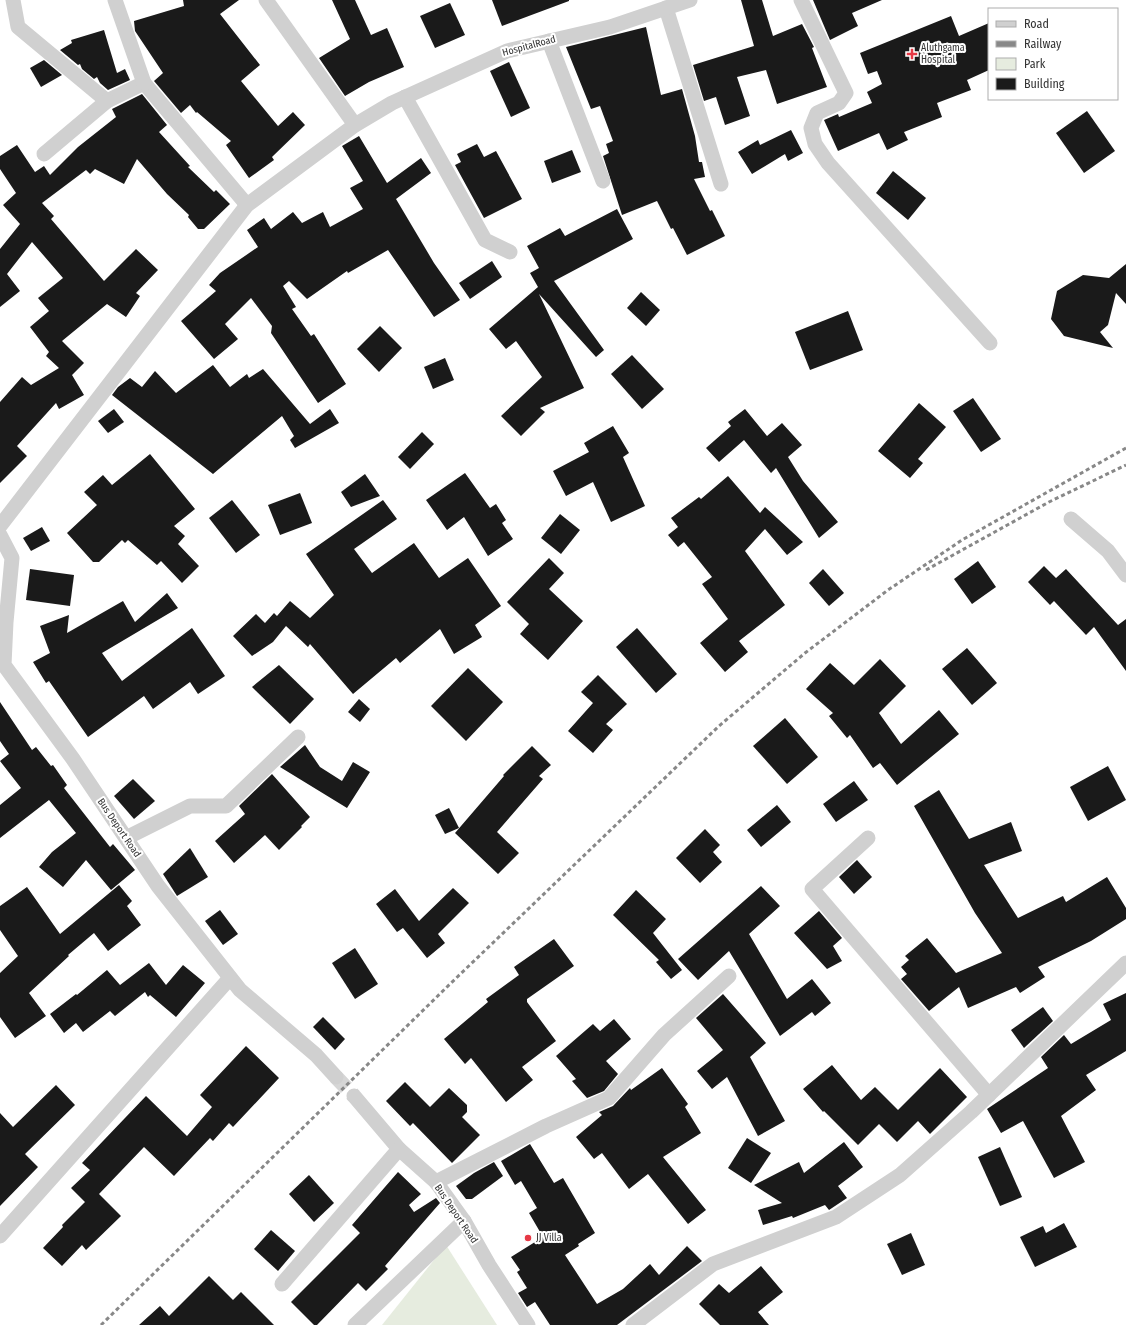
<svg xmlns="http://www.w3.org/2000/svg" width="1126" height="1325" viewBox="0 0 1126 1325" font-family="'Fira Sans Condensed',sans-serif">
  <style>
    .green { fill: #e6ecdf }
    .building { fill: #1a1a1a }
    .lines { fill: none; stroke-linecap: round; stroke-linejoin: round }
    .street-tunnel { stroke: #d6d6d6; stroke-width: 15; stroke-dasharray: 15 8; stroke-linecap: butt }
    .street { stroke: #d0d0d0; stroke-width: 15 }
    .rail { stroke: #888; stroke-width: 3; stroke-dasharray: 4 3; stroke-linecap: butt }
    .poi-dot { fill: #e63946; stroke: #fff; stroke-width: 1.5 }
    .labels { text-anchor: middle; dominant-baseline: central; stroke-width: 4; stroke-linejoin: round; paint-order: stroke }
    .street-label { font-size: 10px; fill: #333; stroke: #fff }
    .poi-label { font-size: 10px; fill: #333; stroke: #fff; text-anchor: start }
  </style>
  <rect width="100%" height="100%" fill="#fff"/>
  <path class="green" d="M446 1245 497 1325H382Z"/>
  <g class="building">
    <path d="M183 0H239L220 14 260 65 241 81 278 126 293 112 305 125 272 157 274 160 249 178 226 145 231 141 197 112 196 113 190 105 181 113 154 81 163 73 135 31 134 21 184 6Z"/>
    <path d="M332 0H355L371 35 387 28 404 67 369 82 345 96 319 58 350 39Z"/>
    <path d="M492 0H569V1L502 26Z"/>
    <path d="M741 0H762L773 36 802 24 814 47 812 48 827 87 777 104 766 70 737 77 750 116 725 125 716 97 704 101 693 65 754 46Z"/>
    <path d="M813 0H882L852 13 858 26 830 40Z"/>
    <path d="M450 3 465 35 435 48 420 16Z"/>
    <path d="M951 16 959 36 989 23V70L967 80 971 90 937 103 942 117 904 132 908 140 887 150 879 133 838 151 824 120 838 114 839 117 872 103 867 92 882 84 877 71 868 74 860 53Z"/>
    <path d="M646 27 661 95 682 89 695 136 699 162H702L705 177 694 179 710 211 712 210 725 236 687 255 673 228 671 229 657 201 622 215 603 156 609 153 606 144 613 141 600 106 591 109 566 47Z"/>
    <path d="M104 30 117 73 125 69 130 80 108 90 100 83 97 77 94 79 82 69 80 64 78 65 60 50 72 43 71 40Z"/>
    <path d="M44 60 62 75 41 87 30 68Z"/>
    <path d="M509 62 530 108 511 117 490 71Z"/>
    <path d="M142 94 167 125 159 132 190 166 188 167 214 192 216 190 230 204 204 229H198L188 217 189 215 167 194 137 159 124 184 95 169 90 174 86 170 42 203 54 216 51 219 104 281 136 249 158 270 136 293 140 296 126 317 107 304 62 341 84 363 72 375 84 395 59 409 56 403 17 446 27 456 0 483V402L22 377 31 385 59 368 46 356 49 352 30 327 49 311 38 298 63 278 32 242 7 274 20 291 0 307V249L20 224 3 205 16 193 0 169V156L17 145 35 172 44 166 50 175 78 147 116 117 112 109Z"/>
    <path d="M1087 111 1115 151 1084 173 1056 133Z"/>
    <path d="M791 130 803 153 788 161 785 154 752 174 738 152 758 140 760 145Z"/>
    <path d="M359 136 387 183 421 158 431 173 396 199 434 263 460 300 434 317 388 250 348 273 347 271 307 299 289 281 283 286 296 307 292 309 311 336 314 334 346 384 318 403 271 333 272 326 251 298 225 324 238 339 214 359 181 321 216 291 209 285 220 273 258 247 247 230 264 218 271 229 293 212 302 223 323 212 330 227 363 209 350 188 363 181 342 146Z"/>
    <path d="M477 144 484 157 496 151 522 199 484 218 455 165 461 162 457 154Z"/>
    <path d="M572 150 581 172 552 183 544 161Z"/>
    <path d="M893 171 926 198 908 220 876 193Z"/>
    <path d="M617 209 633 239 554 281 604 350 596 357 539 294 584 388 540 408 545 412 521 436 501 416 542 377 516 341 506 349 489 329 538 287 530 273 539 268 527 246 560 228 565 236Z"/>
    <path d="M492 261 502 277 470 299 459 283Z"/>
    <path d="M1126 264V304L1116 293 1108 325 1100 332 1113 348 1064 336 1051 319 1057 291 1083 275 1109 278Z"/>
    <path d="M641 292 660 310 646 326 627 308Z"/>
    <path d="M848 311 863 350 810 370 795 332Z"/>
    <path d="M380 326 402 348 379 372 357 349Z"/>
    <path d="M632 355 664 389 642 409 611 374Z"/>
    <path d="M445 358 454 380 433 389 424 367Z"/>
    <path d="M213 365 230 387 247 374 249 378 263 369 310 424 330 409 339 423 295 448 290 440 294 436 282 416 213 474 112 395 118 387 130 378 142 387 155 371 176 393Z"/>
    <path d="M973 398 1001 439 981 452 953 411Z"/>
    <path d="M919 403 946 427 918 459 923 463 910 478 878 451Z"/>
    <path d="M114 409 124 422 108 433 98 421Z"/>
    <path d="M745 409 767 436 782 423 802 445 788 457 803 481 838 522 819 538 776 468 771 473 744 440 719 462 706 448 731 426 728 422Z"/>
    <path d="M613 426 629 453 623 457 645 506 611 522 593 482 566 496 553 471 589 452 584 443Z"/>
    <path d="M422 432 434 444 410 469 398 457Z"/>
    <path d="M150 454 195 509 174 526 185 536 178 544 199 566 182 583 161 561 157 565 128 540 125 543 122 540 99 562H93L67 533 97 505 84 492 103 475 112 485Z"/>
    <path d="M465 473 490 508 496 504 506 520 502 523 513 539 488 556 464 517 447 530 426 500Z"/>
    <path d="M365 474 380 496 351 507 341 492Z"/>
    <path d="M728 476 760 513 765 507 803 542 787 555 765 529 745 551 785 605 739 641 748 652 725 672 700 643 728 619 702 584 712 577 684 542 678 547 668 535 678 527 671 518 699 497 701 499Z"/>
    <path d="M300 493 312 523 280 535 268 505Z"/>
    <path d="M232 500 260 535 236 553 209 518Z"/>
    <path d="M383 500 397 519 354 549 372 573 414 543 439 578 468 558 501 606 475 625 482 637 454 654 440 629 400 663 396 658 353 694 310 644 308 647 286 626 273 642 252 656 233 636 256 614 265 623 274 613 277 616 290 601 310 618 334 595 306 554Z"/>
    <path d="M560 514 580 530 561 554 541 538Z"/>
    <path d="M42 527 50 541 31 551 23 538Z"/>
    <path d="M549 558 564 573 549 589 583 621 548 660 520 634 529 624 507 602Z"/>
    <path d="M978 561 996 587 972 604 954 579Z"/>
    <path d="M1044 566 1056 578 1066 569 1118 625 1126 619V671L1094 627 1086 635 1054 601 1050 605 1028 582Z"/>
    <path d="M30 569 74 575 70 606 26 600Z"/>
    <path d="M823 569 844 593 829 606 809 583Z"/>
    <path d="M167 593 178 608 102 653 122 681 192 628 225 676 198 694 190 682 153 709 144 696 88 737 49 681 46 683 33 662 50 653 40 626 69 615 67 633 123 601 135 622Z"/>
    <path d="M637 628 677 674 656 693 616 647Z"/>
    <path d="M967 648 997 683 972 705 942 669Z"/>
    <path d="M880 659 906 686 879 713 901 744 939 710 959 734 897 785 880 763 873 768 850 735 847 738 829 716 833 713 806 689 830 663 854 685Z"/>
    <path d="M279 665 314 699 290 724 252 687Z"/>
    <path d="M468 668 503 702 466 741 431 706Z"/>
    <path d="M598 675 627 704 606 724 613 730 593 753 568 731 593 703 581 692Z"/>
    <path d="M359 699 370 709 360 722 348 712Z"/>
    <path d="M0 702 32 750 36 747 51 766 53 765 67 785 64 788 110 847 113 844 135 870 111 890 86 860 63 887 39 867 52 852 76 833 49 800 0 838V805L21 788 0 761 9 754 0 741Z"/>
    <path d="M785 718 818 757 787 784 753 746Z"/>
    <path d="M305 745 320 767 342 781 353 762 370 772 347 808 280 767Z"/>
    <path d="M532 746 551 765 539 776 543 779 497 832 519 853 498 874 455 833 504 776 503 775Z"/>
    <path d="M1108 766 1126 800 1088 821 1070 787Z"/>
    <path d="M272 774 310 817 301 826 302 827 279 850 265 835 234 863 215 841 245 814 239 806Z"/>
    <path d="M133 779 155 801 134 819 114 796Z"/>
    <path d="M854 781 868 800 836 822 823 804Z"/>
    <path d="M939 790 969 839 1011 822 1022 851 984 865 1018 918 1063 896 1066 902 1107 877 1126 908V919L1091 941 1038 967 1045 977 1020 993 1016 987 968 1008 959 987 929 1011 901 979 907 974 901 967 909 960 905 956 927 938 956 973 1002 953 975 913 914 806Z"/>
    <path d="M777 805 791 822 761 847 747 830Z"/>
    <path d="M449 808 459 828 445 834 435 815Z"/>
    <path d="M705 829 720 845 713 852 722 862 700 883 676 858Z"/>
    <path d="M190 848 208 877 177 896 163 874Z"/>
    <path d="M857 860 872 877 854 894 839 877Z"/>
    <path d="M119 885 132 901 127 906 141 925 108 951 94 933 68 955 69 956 29 993 46 1016 15 1038 0 1017V973L18 956 0 930V906L27 887 60 934Z"/>
    <path d="M761 886 780 906 749 934 787 999 812 979 831 1003 815 1016 812 1012 780 1036 729 951 698 980 678 959Z"/>
    <path d="M453 888 469 903 438 934 445 943 427 958 403 928 397 932 376 904 395 889 419 921Z"/>
    <path d="M636 890 666 919 653 933 682 970 671 979 656 962 659 960 613 915Z"/>
    <path d="M220 910 238 934 223 945 205 921Z"/>
    <path d="M819 911 842 938 833 946 842 961 827 969 794 933Z"/>
    <path d="M554 939 574 966 527 999V1002L556 1041 522 1067 533 1080 506 1102 471 1058 465 1064 444 1039 488 1002 486 999 519 975 514 967Z"/>
    <path d="M355 948 378 984 355 999 332 963Z"/>
    <path d="M149 963 166 985 183 965 205 983 176 1017 150 995 148 997 145 992 115 1016 110 1011 83 1032 76 1023 64 1033 50 1014 76 994 77 995 107 970 120 985Z"/>
    <path d="M1126 993V1051L1086 1075 1096 1090 1061 1116 1085 1162 1054 1178 1023 1121 1001 1133 987 1109 1048 1068 1041 1057 1064 1035 1071 1044 1111 1020 1103 1004Z"/>
    <path d="M723 994 766 1043 750 1057 785 1121 758 1136 727 1077 712 1089 697 1071 723 1050 696 1018Z"/>
    <path d="M1043 1007 1053 1021 1024 1048 1011 1030Z"/>
    <path d="M323 1017 345 1039 335 1050 313 1027Z"/>
    <path d="M614 1019 631 1039 606 1061 618 1074 604 1091 587 1098 572 1081 576 1079 556 1056 593 1024 600 1031Z"/>
    <path d="M246 1046 279 1078 233 1127 229 1123 213 1141 210 1138 174 1176 144 1147 99 1194 121 1216 86 1250 82 1245 62 1266 43 1248 63 1227 62 1225 85 1202 71 1188 90 1170 82 1163 146 1096 187 1136 212 1107 200 1095Z"/>
    <path d="M832 1065 861 1100 875 1087 898 1110 940 1068 967 1097 930 1134 918 1121 897 1142 879 1124 858 1145 824 1111 823 1112 803 1089Z"/>
    <path d="M662 1068 688 1104 685 1107 701 1133 663 1157 706 1210 688 1224 648 1174 629 1189 602 1153 594 1159 576 1137 602 1115 599 1112 613 1106 630 1088 631 1090Z"/>
    <path d="M405 1082 430 1107 449 1088 467 1105V1112L462 1117 480 1135 452 1163 413 1123 410 1126 386 1101Z"/>
    <path d="M56 1085 75 1105 25 1154 38 1167 0 1206V1113L13 1127Z"/>
    <path d="M747 1138 771 1153 751 1183 728 1168Z"/>
    <path d="M844 1142 863 1167 838 1186 847 1198 829 1210 825 1205 793 1218 792 1216 763 1225 758 1210 782 1203 754 1185 799 1162 804 1173Z"/>
    <path d="M530 1144 554 1183 563 1178 595 1233 578 1244 579 1246 565 1255 597 1304 623 1289 650 1264 659 1275 687 1246 702 1261 617 1325H550L535 1302 527 1307 518 1293 527 1288 517 1272 520 1270 511 1257 543 1237 529 1213 537 1208 521 1181 515 1185 501 1161Z"/>
    <path d="M1000 1147 1022 1197 1000 1206 978 1157Z"/>
    <path d="M494 1162 503 1176 472 1199H466L456 1186 474 1173Z"/>
    <path d="M398 1172 421 1194 409 1205 414 1212 436 1198 440 1203 385 1266 388 1269 366 1291 358 1283 317 1325H314L291 1302 360 1233 352 1225Z"/>
    <path d="M309 1175 334 1203 314 1222 289 1194Z"/>
    <path d="M1064 1223 1077 1247 1035 1267 1020 1237 1043 1226 1046 1233Z"/>
    <path d="M271 1230 295 1251 278 1271 254 1249Z"/>
    <path d="M911 1233 925 1265 902 1275 887 1244Z"/>
    <path d="M761 1266 783 1292 758 1312 769 1325H720L699 1304 719 1284 729 1293Z"/>
    <path d="M209 1276 233 1300 241 1292 274 1325H139L160 1306 169 1316Z"/>
  </g>
  <g class="lines">
    <path class="street-tunnel" d="M336 1077 354 1096"/>
    <g class="street">
      <path d="M13 0 18 27 107 101 144 83 247 205"/>
      <path d="M115 0 144 83"/>
      <path d="M266 0 355 125"/>
      <path d="M801 0 846 93 839 103 817 113 811 128 815 144 828 163 990 343"/>
      <path d="M666 8 721 184"/>
      <path d="M549 41 603 181"/>
      <path d="M405 97 485 240 510 252"/>
      <path d="M44 154 107 101"/>
      <path d="M1071 519 1108 551 1126 575"/>
      <path d="M0 526 247 205 355 125 392 103 507 51 610 27 690 0"/>
      <path d="M0 535 12 558 6 622 4 665 73 759 158 886 240 990 316 1055 336 1077"/>
      <path d="M126 838 190 806H226L298 737"/>
      <path d="M868 838 812 889 989 1095"/>
      <path d="M354 1096 399 1149 436 1182 464 1221 489 1265 528 1325"/>
      <path d="M436 1182 546 1126 609 1098 664 1035 729 976"/>
      <path d="M0 1236 230 978"/>
      <path d="M282 1284 399 1149"/>
      <path d="M355 1325 464 1221"/>
      <path d="M633 1325 713 1264 836 1217 900 1175 971 1112 1126 963"/>
    </g>
    <g class="rail">
      <path d="M926 570 1049 502 1126 465"/>
      <path d="M101 1325 450 984 719 726 805 653 888 590 962 540 1126 448"/>
    </g>
  </g>
  <g class="poi-dot">
    <path d="M910 48h4v4h4v4h-4v4h-4v-4h-4v-4h4z"/>
    <circle cx="528" cy="1238" r="4"/>
  </g>
  <g class="labels">
    <g class="street-label">
      <text transform="translate(529 46) rotate(-15)">HospitalRoad</text>
      <text transform="translate(119 828) rotate(56)">Bus Deport Road</text>
      <text transform="translate(456 1214) rotate(56)">Bus Deport Road</text>
    </g>
    <g class="poi-label">
      <text x="921" y="48">Aluthgama<tspan x="921" dy="12">Hospital</tspan></text>
      <text x="536" y="1238">JJ Villa</text>
    </g>
  </g>
  <rect x="988" y="8" width="130" height="92" fill="#ffffff" stroke="#adadad"/>
  <rect x="996" y="21" width="20" height="6" fill="#d0d0d0" stroke="#adadad"/>
  <text x="1024" y="28" font-size="12" fill="#333333">Road</text>
  <rect x="996" y="41" width="20" height="6" fill="#888888" stroke="#adadad"/>
  <text x="1024" y="48" font-size="12" fill="#333333">Railway</text>
  <rect x="996" y="58" width="20" height="12" fill="#e6ecdf" stroke="#adadad"/>
  <text x="1024" y="68" font-size="12" fill="#333333">Park</text>
  <rect x="996" y="78" width="20" height="12" fill="#1a1a1a" stroke="#adadad"/>
  <text x="1024" y="88" font-size="12" fill="#333333">Building</text>
</svg>
